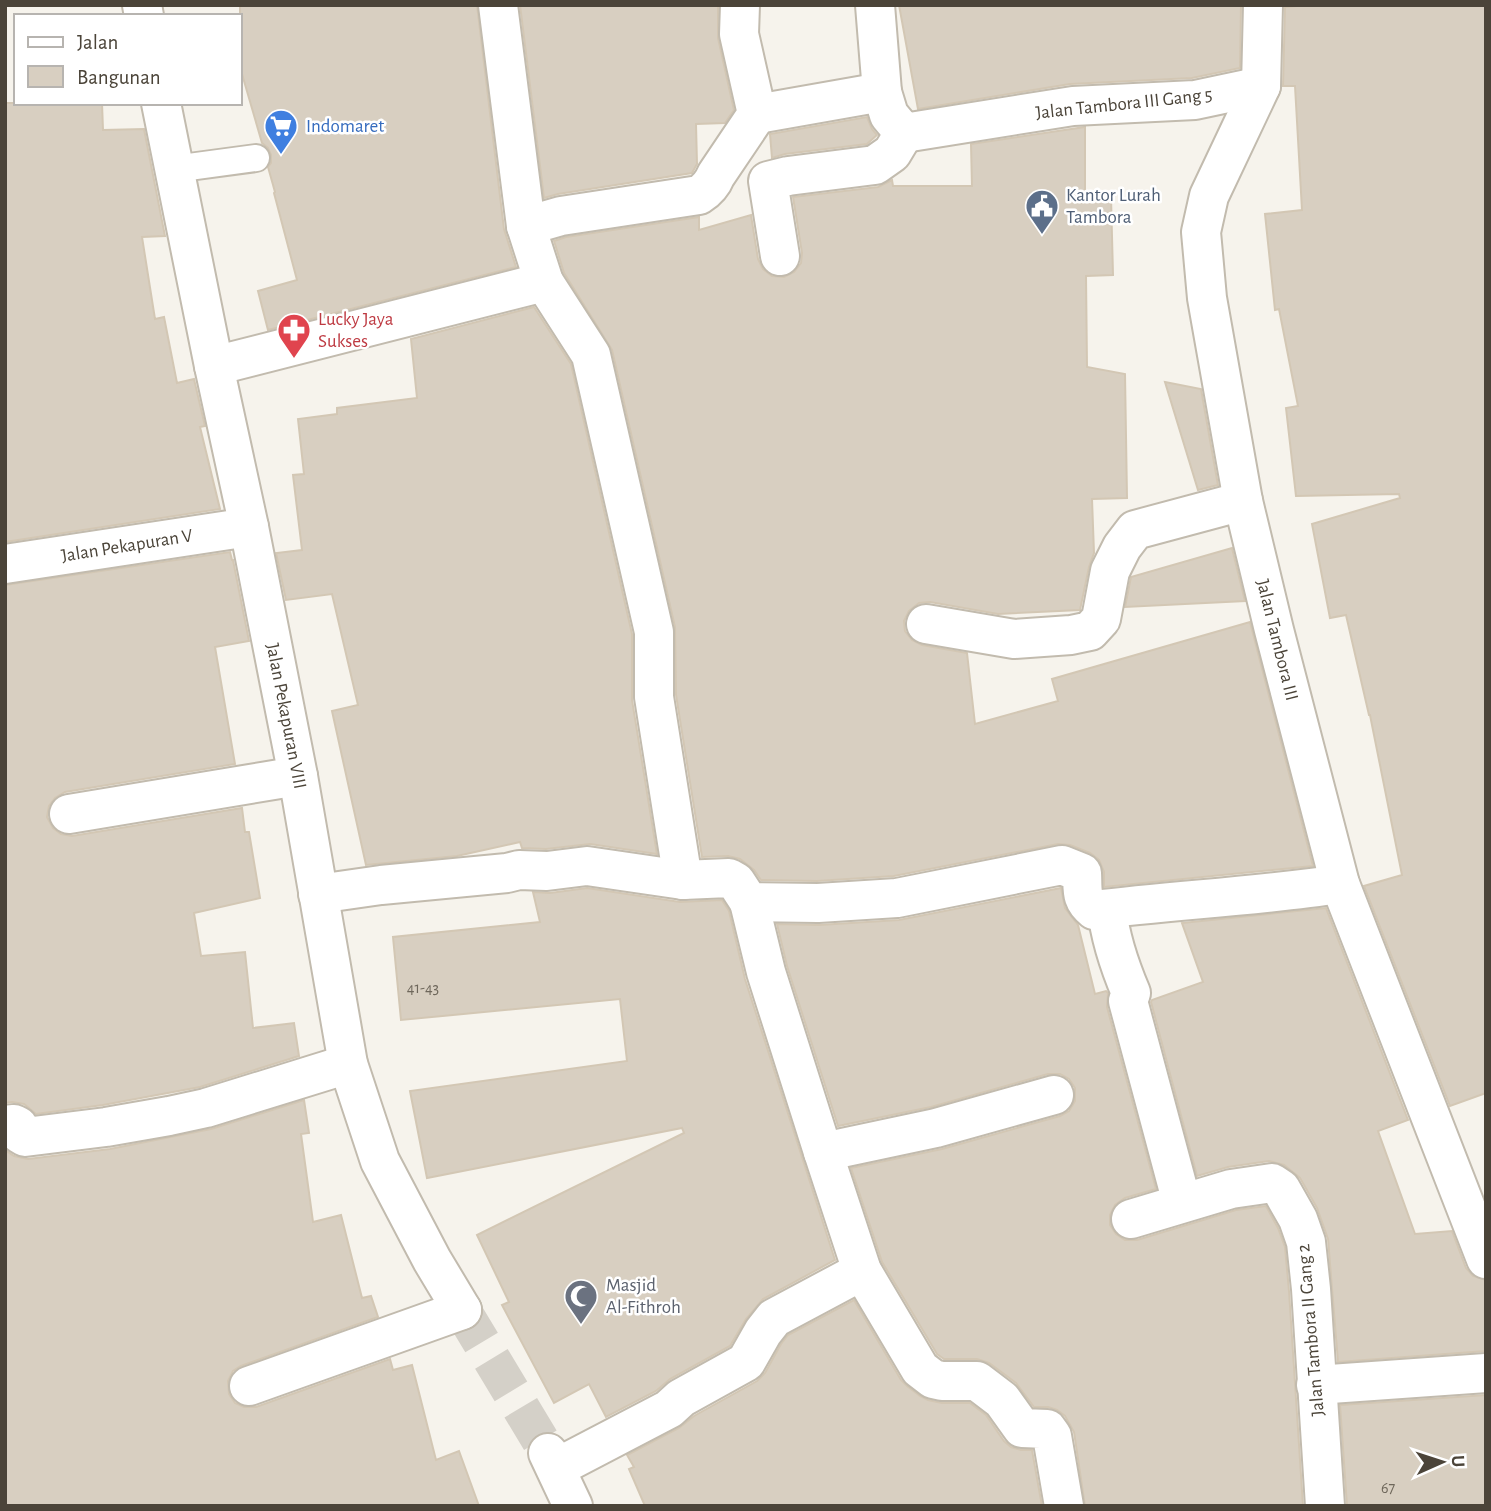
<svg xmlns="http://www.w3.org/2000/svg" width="1491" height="1511" viewBox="0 0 1491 1511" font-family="'Alegreya Sans',sans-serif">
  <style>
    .building { fill: #d8cfc1; stroke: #d3c7b4; stroke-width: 2 }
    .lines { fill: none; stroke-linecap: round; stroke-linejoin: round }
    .tertiary-tunnel { stroke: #d4d0c8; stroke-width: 38; stroke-dasharray: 38 19; stroke-linecap: butt }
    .service-casing { stroke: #c2bbae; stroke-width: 30 }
    .minor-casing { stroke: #c2bbae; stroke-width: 42 }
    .tertiary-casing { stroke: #c2bbae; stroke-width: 42 }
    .service { stroke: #fff; stroke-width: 26 }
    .minor { stroke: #fff; stroke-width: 38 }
    .tertiary { stroke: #fff; stroke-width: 38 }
    .labels { text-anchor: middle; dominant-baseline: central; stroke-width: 5; stroke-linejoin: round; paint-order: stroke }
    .number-label { font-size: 16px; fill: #6e675b }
    .street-label { font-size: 19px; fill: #4b4439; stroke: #fff }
    .shop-label { font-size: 19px; fill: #366cbe; stroke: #fff; text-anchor: start }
    .service-label { font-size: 19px; fill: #4e5e75; stroke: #fff; text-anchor: start }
    .health-label { font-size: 19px; fill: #be3a42; stroke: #fff; text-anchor: start }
    .worship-label { font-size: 19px; fill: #5b616d; stroke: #fff; text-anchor: start }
  </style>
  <rect width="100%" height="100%" fill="#f6f3ec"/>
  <g class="building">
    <path d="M240 5H477L504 229 516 267 268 330 258 291 297 280 274 193 275 192 268 167 271 163V155L268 148 262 143 240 67Z"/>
    <path d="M520 5H718V38L734 110 725 123 696 124 697 164 692 173 558 194 544 198Z"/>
    <path d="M899 5H1241L1240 68 1192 78 1070 84 918 109Z"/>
    <path d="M1309 5H1486V1093L1450 1106 1364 886 1402 875 1370 715H1369L1346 615 1330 618 1312 524 1400 498 1399 494 1296 496 1286 408 1298 406 1279 309 1275 310 1265 214 1302 210 1295 86H1283L1285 7Z"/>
    <path d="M5 103H102L103 130 144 129 165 236 142 237 155 319 164 317 177 383 194 379 205 426 200 427 220 509 5 542Z"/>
    <path d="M867 117 872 129 877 135 867 144 785 154 772 158 770 134Z"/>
    <path d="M1085 127V197H1111L1113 275 1086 276 1087 367 1125 374 1127 498 1092 499 1094 553 1089 567 1080 610 998 614 930 602 919 603 909 611 904 621 905 631 912 640 922 645 967 653 975 724 1058 701 1052 679 1250 622 1313 866 1104 887V872L1099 860 1090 853 1070 845 1058 844 894 876 817 881 761 880 754 870 740 859 728 856 702 857 676 695 675 627 612 350 564 273 554 241 566 237 699 217V230L751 215 758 259 763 269 772 276 784 277 794 272 801 263 802 253 793 197 878 187 892 180 893 186H972L971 144Z"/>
    <path d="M534 307 571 364 632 634V700L657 854 590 844 546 849 522 848 520 842 457 856 366 865 332 711 358 705 332 594 286 600 276 553 302 550 293 475 304 474 298 419 337 414V408L417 398 411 339Z"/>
    <path d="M1165 382 1201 389 1218 485 1198 490Z"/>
    <path d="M1232 548 1245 601 1125 607 1131 577Z"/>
    <path d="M230 552 232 560H233L249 641 215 647 235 764 65 792 55 798 49 806 47 817 53 828 61 834 72 836 242 808 245 832H249L260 898 194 913 201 956 245 952 253 1028 294 1023 299 1056 200 1087 103 1105 36 1114 24 1104 12 1102 5 1103V585Z"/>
    <path d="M587 888 680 902 722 900 729 911 745 979 835 1260 763 1299 746 1319 730 1346 670 1379 656 1391 606 1417 589 1384 554 1403 502 1305 509 1302 477 1235 684 1133 682 1128 427 1178 410 1091 627 1061 620 999 401 1020 393 937 540 922 533 892 550 893Z"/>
    <path d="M1061 888 1065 908 1078 925 1095 994 1106 991 1108 993 1107 1007 1156 1189 1125 1198 1115 1205 1110 1215V1225L1116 1234 1125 1240H1137L1236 1210 1266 1206 1278 1228 1285 1247 1289 1291 1303 1506H1085L1074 1432 1065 1416 1057 1410 1048 1407H1034L1016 1383 989 1363 977 1359H944L937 1354 882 1262 851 1168 942 1149 1060 1116 1069 1111 1075 1101V1088L1069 1079 1060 1074H1048L931 1107 838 1126 787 966 777 924 819 925 899 920Z"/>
    <path d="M1326 908 1408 1120 1378 1131 1415 1234 1452 1231 1466 1268 1473 1276 1486 1280V1351L1338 1362 1328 1239 1317 1208 1300 1178 1284 1165 1269 1161 1228 1167 1197 1176 1151 1002 1152 1000 1203 982 1182 923Z"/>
    <path d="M304 1100 309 1133 301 1134 313 1222 341 1215 362 1298 371 1296 378 1317 241 1366 233 1371 228 1381 229 1394 235 1403 244 1407H256L390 1359 393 1370 412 1365 436 1460 459 1451 479 1506H5V1150L14 1156 28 1159 110 1149 211 1129Z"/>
    <path d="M854 1300 901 1380 907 1386 920 1396 928 1400 942 1403H970L986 1415 1004 1441 1011 1447 1021 1450H1032L1042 1506H645L629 1469 634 1467 627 1455 679 1428 694 1416 757 1381 765 1373 781 1344 788 1335Z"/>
    <path d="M1486 1395V1506H1347L1340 1405Z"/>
  </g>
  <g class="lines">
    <path class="tertiary-tunnel" d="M462 1310 548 1453"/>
    <defs>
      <path id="service" d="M174 169 256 158"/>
      <g id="minor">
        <path d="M498 5 526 226 544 282 591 355 654 632V697L683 880"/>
        <path d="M875 5 882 92"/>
        <path d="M1263 5 1261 86 1209 196 1201 232 1207 298 1243 501 1274 630 1340 884 1486 1259"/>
        <path d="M757 114 882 92 889 115 904 133 1073 106 1195 100 1261 86"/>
        <path d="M526 226 561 216 699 195C707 190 712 185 716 175L757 114 739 34 740 5"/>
        <path d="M780 256 768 181 788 176 875 165 892 153 904 133"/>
        <path d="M214 366 544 282"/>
        <path d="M5 564 249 527"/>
        <path d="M926 624 1014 639 1071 635 1090 631 1101 619 1110 571 1122 547 1135 530 1243 501"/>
        <path d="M69 814 298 776"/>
        <path d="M318 894 381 885 507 873 519 870 547 871 587 866 683 880 729 878 736 882 749 902 818 903 897 898 1062 865 1082 873C1083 890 1080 899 1094 910 1176 900 1259 896 1340 884"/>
        <path d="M749 902 766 972 823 1152 862 1271 920 1369 933 1379 942 1381H977L1002 1400 1022 1428 1047 1429 1052 1436 1064 1506"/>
        <path d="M1107 909C1110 937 1120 967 1131 993L1128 1001 1182 1203"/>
        <path d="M5 1125 14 1124 18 1126 20 1134 25 1137 106 1127 169 1116 206 1108 348 1064"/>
        <path d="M823 1152 936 1128 1054 1095"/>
        <path d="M1131 1219 1231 1189 1272 1183 1281 1189 1298 1219 1306 1242 1311 1289 1325 1506"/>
        <path d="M1316 1385 1486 1373"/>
        <path d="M249 1386 462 1310"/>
        <path d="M556 1468 669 1409 681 1398 746 1362 763 1332 774 1318 862 1271"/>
      </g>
      <g id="tertiary">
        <path d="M142 5 144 16"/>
        <path d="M161 103 214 366 249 527 298 776 348 1064 380 1161 432 1260 462 1310"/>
        <path d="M548 1453 573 1506"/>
      </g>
    </defs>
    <use href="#service" class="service-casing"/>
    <use href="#minor" class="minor-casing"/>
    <use href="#tertiary" class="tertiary-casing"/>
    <use href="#service" class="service"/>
    <use href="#minor" class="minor"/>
    <use href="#tertiary" class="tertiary"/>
  </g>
  <defs>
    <symbol id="supermarket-pin" viewBox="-11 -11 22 30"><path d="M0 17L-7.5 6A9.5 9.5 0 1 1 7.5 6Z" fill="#3f7fe0" stroke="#fff"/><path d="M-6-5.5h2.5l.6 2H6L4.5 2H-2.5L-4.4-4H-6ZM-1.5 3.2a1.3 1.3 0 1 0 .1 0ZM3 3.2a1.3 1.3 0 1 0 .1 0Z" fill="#fff"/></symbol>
    <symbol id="civic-pin" viewBox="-11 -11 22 30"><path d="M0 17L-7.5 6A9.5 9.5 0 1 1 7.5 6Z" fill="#5c6f8a" stroke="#fff"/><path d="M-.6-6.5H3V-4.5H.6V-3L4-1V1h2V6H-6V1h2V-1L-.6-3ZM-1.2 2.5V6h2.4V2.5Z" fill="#fff"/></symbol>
    <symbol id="pharmacy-pin" viewBox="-11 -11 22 30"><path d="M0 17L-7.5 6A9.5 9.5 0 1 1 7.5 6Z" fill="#e0444e" stroke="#fff"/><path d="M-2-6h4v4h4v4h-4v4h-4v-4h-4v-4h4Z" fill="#fff"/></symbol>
    <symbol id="mosque-pin" viewBox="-11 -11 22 30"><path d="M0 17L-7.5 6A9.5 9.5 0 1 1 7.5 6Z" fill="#6b7280" stroke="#fff"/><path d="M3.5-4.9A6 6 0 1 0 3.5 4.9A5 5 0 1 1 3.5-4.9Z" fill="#fff"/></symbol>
  </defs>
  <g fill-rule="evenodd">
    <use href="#supermarket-pin" x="262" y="107" width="38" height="52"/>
    <use href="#civic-pin" x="1023" y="187" width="38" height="52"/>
    <use href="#pharmacy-pin" x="275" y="311" width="38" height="52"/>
    <use href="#mosque-pin" x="562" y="1277" width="38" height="52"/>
  </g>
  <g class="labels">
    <g class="number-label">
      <text x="423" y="988">41-43</text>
      <text x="1388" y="1488">67</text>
    </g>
    <g class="street-label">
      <text transform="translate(1124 104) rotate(-6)">Jalan Tambora III Gang 5</text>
      <text transform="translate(127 546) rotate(-9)">Jalan Pekapuran V</text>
      <text transform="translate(1277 640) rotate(76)">Jalan Tambora III</text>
      <text transform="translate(286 716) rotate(79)">Jalan Pekapuran VIII</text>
      <text transform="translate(1311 1330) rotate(-95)">Jalan Tambora II Gang 2</text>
    </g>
    <g class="shop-label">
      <text x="306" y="126">Indomaret</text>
    </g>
    <g class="service-label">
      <text x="1066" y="195">Kantor Lurah<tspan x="1066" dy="22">Tambora</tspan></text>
    </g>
    <g class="health-label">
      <text x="318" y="319">Lucky Jaya<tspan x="318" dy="22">Sukses</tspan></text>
    </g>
    <g class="worship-label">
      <text x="606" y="1285">Masjid<tspan x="606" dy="22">Al-Fithroh</tspan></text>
    </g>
  </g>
  <rect width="1491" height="1511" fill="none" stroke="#4b4439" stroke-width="14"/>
  <rect x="14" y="14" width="228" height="91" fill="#ffffff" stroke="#b7b4b0" stroke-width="2"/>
  <rect x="28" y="37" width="35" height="10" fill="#ffffff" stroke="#b7b4b0" stroke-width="2"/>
  <text x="77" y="49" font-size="21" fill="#4b4439">Jalan</text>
  <rect x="28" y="66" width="35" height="21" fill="#d8cfc1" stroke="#b7b4b0" stroke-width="2"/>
  <text x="77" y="84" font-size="21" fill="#4b4439">Bangunan</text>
  <g transform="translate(1442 1462) rotate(87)" stroke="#ffffff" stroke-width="5" paint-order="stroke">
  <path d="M0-5L12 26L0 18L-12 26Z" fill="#4b4439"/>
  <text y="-10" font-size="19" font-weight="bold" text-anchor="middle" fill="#4b4439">U</text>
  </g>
</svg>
